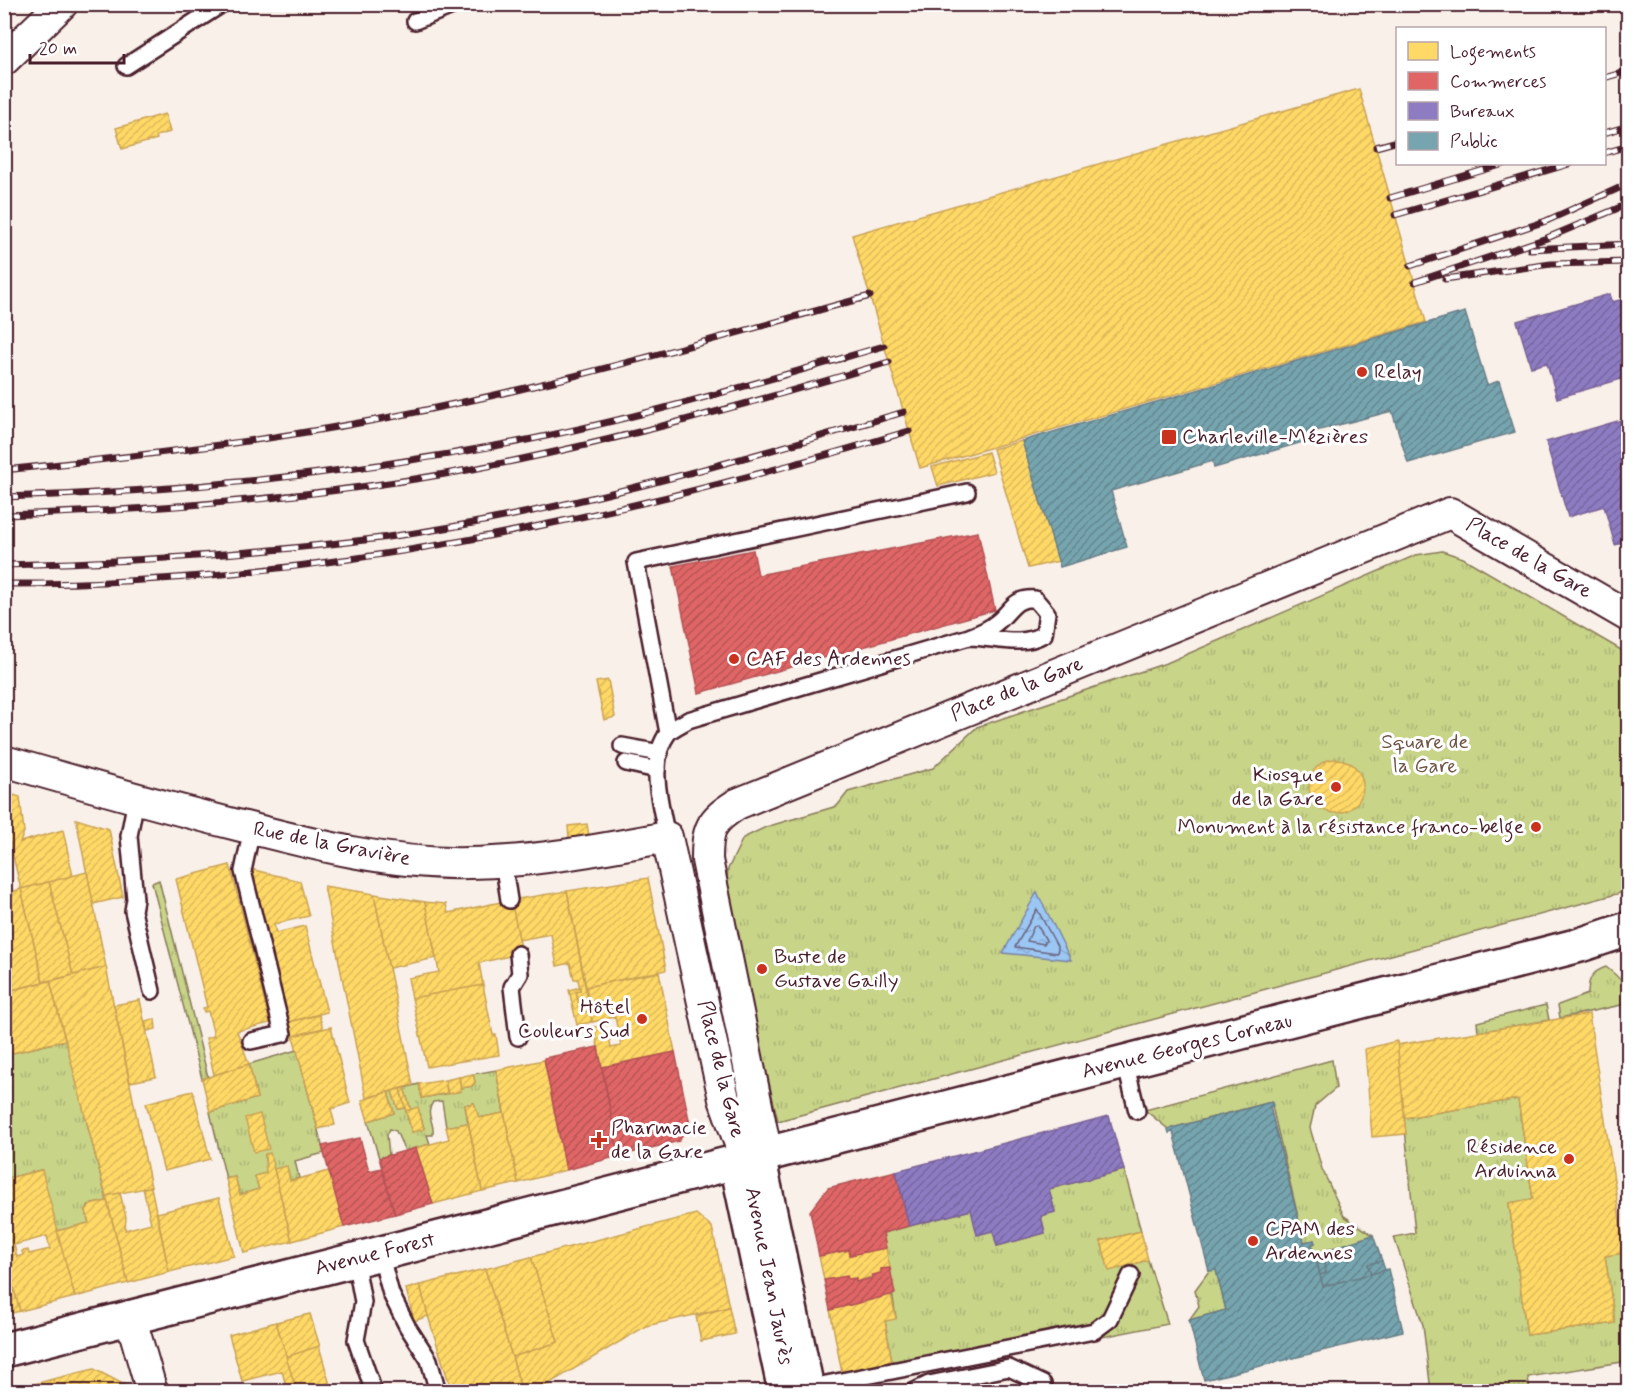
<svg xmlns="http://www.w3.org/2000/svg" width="1633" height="1396" viewBox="0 0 1633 1396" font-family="Mynerve,sans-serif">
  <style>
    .grass { fill: url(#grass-tufts); stroke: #897a5a; stroke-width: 1.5 }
    .water { fill: url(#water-ripples); stroke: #7b84a4; stroke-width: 1.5 }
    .homes { fill: url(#homes-hatch); stroke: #c9a154; stroke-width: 1.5; fill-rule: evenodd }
    .shops { fill: url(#shops-hatch); stroke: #b35154; stroke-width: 1.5 }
    .offices { fill: url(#offices-hatch); stroke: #7a6095; stroke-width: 1.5 }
    .public { fill: url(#public-hatch); stroke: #697d87; stroke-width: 1.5 }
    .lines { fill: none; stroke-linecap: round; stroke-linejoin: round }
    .shore { stroke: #6a627c; stroke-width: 1.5 }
    .lane-casing { stroke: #4a1f2b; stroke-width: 20 }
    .street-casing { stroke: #4a1f2b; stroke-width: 34 }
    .secondary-casing { stroke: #4a1f2b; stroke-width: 38 }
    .lane { stroke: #fff; stroke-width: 15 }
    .street { stroke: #fff; stroke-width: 30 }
    .secondary { stroke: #fff; stroke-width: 33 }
    .rail-casing { stroke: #4a1f2b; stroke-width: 7 }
    .rail { stroke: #fff; stroke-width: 4.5; stroke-dasharray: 14; stroke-linecap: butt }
    .poi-dot { fill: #c8321e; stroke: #fff; stroke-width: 2 }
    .labels { text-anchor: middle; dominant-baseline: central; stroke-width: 6; stroke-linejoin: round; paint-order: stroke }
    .poi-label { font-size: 21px; fill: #4a1f2b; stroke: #fff; text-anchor: start }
    .street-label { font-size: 21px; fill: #4a1f2b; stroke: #fff }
    .park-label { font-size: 21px; fill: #705547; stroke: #fff }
  </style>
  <defs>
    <pattern id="grass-tufts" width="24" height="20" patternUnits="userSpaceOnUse" patternTransform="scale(1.5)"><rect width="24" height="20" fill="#c8d488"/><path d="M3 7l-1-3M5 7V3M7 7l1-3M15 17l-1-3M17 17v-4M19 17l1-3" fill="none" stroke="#adb676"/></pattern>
    <pattern id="water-ripples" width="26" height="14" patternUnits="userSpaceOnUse" patternTransform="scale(1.5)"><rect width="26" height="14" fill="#9bc7f5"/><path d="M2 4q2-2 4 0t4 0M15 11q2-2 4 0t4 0" fill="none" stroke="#87aad2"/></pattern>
    <pattern id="homes-hatch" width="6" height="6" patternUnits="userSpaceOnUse" patternTransform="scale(1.5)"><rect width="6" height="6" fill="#ffd966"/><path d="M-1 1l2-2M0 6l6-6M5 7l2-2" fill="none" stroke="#dcba59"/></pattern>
    <pattern id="shops-hatch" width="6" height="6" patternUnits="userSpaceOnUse" patternTransform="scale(1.5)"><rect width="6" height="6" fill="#e06666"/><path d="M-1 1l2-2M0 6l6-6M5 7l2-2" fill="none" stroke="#b85354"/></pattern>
    <pattern id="offices-hatch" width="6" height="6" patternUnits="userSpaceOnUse" patternTransform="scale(1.5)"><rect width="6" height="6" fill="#8e7cc3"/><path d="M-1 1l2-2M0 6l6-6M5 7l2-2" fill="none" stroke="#76659f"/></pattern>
    <pattern id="public-hatch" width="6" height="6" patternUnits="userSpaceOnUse" patternTransform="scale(1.5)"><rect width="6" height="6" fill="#76a5af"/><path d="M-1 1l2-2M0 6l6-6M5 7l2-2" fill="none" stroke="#63868f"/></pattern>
  </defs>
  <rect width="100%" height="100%" fill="#f9f1e9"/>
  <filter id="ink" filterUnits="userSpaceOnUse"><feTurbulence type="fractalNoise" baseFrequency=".0167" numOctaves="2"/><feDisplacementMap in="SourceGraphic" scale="12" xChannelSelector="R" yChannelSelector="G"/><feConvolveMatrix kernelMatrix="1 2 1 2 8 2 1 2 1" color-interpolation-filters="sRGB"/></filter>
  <g filter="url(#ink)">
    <g class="grass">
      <path d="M1442 551 1463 558 1628 654V891L778 1121 725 896 728 869 743 838 766 827 837 806 848 792 933 768 977 727 1169 662 1416 555Z"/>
      <path d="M159 880 208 1077 202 1079 152 883Z"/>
      <path d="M1606 967C1619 977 1630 986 1626 1004L1560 1018 1558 1005 1588 994C1588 980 1591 972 1606 967Z"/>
      <path d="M1546 1005 1549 1020 1478 1032 1477 1022Z"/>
      <path d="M66 1040 107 1201 89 1205 86 1210 89 1223 57 1231 41 1170 5 1179 4 1055Z"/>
      <path d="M297 1050 324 1153 295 1161 299 1178 290 1181 287 1167 274 1169 265 1154 266 1173 255 1176 259 1189 240 1195 235 1177 226 1179 210 1112 257 1098 249 1064Z"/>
      <path d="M1332 1060 1336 1088 1315 1106 1310 1128 1322 1169 1344 1216 1373 1235 1315 1254 1312 1245 1315 1243 1314 1240 1304 1242 1271 1102 1168 1129 1145 1110Z"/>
      <path d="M496 1070 504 1113 479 1118 474 1103 465 1105 468 1123 446 1127 442 1101 433 1102C424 1115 435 1121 433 1135H427L430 1144 405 1151 396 1131 390 1129 387 1135 389 1155 379 1158 368 1121 394 1113 388 1092 392 1091 398 1109 405 1108 412 1132 424 1128 418 1108 411 1110 404 1088 419 1084 422 1098 461 1091V1088L472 1086 475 1082 473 1074Z"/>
      <path d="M1518 1099 1533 1199 1509 1203 1527 1335 1615 1323 1605 1256 1628 1252V1361L1528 1377 1530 1391H1431L1423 1325 1394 1237 1415 1233 1404 1118Z"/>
      <path d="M1124 1170 1141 1231 1101 1241 1109 1270 1148 1260 1168 1324 916 1374 911 1358 892 1362 885 1321 896 1318 883 1233 971 1210 993 1231 997 1246 1045 1233 1041 1216 1055 1212 1049 1189Z"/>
      <path d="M1216 1270 1226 1310 1189 1320 1199 1306 1195 1290 1209 1271Z"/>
    </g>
    <path class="water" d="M1037 892 1071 960 1003 953Z"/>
    <g class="homes">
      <path d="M1359 89 1426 322 920 468 852 235Z"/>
      <path d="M165 114 170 132 156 136 157 139 122 149 116 128Z"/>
      <path d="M1022 441 1059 561 1028 568 993 449Z"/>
      <path d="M988 452 994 472 938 486 932 467Z"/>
      <path d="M608 680 615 717 604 720 596 682Z"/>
      <circle cx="1336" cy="786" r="27"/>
      <path d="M4 792 20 797 24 832 20 842 63 830 73 876 21 889 4 819Z"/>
      <path d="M76 819 109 829 123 897 93 904Z"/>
      <path d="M587 824 589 836 569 838 568 826Z"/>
      <path d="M230 865 270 1023 237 1031 249 1064 214 1075 206 1038 214 1036 208 1011 204 1012 203 1008 207 1007 176 879Z"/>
      <path d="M250 869 300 881 309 916 274 924 276 933 305 926 327 1012 289 1022Z"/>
      <path d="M87 872 106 967 73 975 49 882Z"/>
      <path d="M648 878 666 970 586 987 567 891Z"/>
      <path d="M49 882 73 975 43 982 21 889Z"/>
      <path d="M324 886 374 894 413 1085 366 1098Z"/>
      <path d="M21 889 43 982 4 992V894Z"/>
      <path d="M567 891 590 1011 581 1013 576 992 580 991 578 979H574L570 963 557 966 551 934 519 940 511 900Z"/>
      <path d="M374 894 425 902 436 958 389 968Z"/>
      <path d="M511 900 522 953 479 963 483 985 412 998 408 978 439 972 425 902 446 904 448 913Z"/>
      <path d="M106 967 151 1187 106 1196 50 981Z"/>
      <path d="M659 972 675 1052 602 1067 594 1027 601 1026 603 1036 609 1035 611 1048 621 1046 615 1017 592 1022 586 987Z"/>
      <path d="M50 981 65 1040 4 1055V992Z"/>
      <path d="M483 985 493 1035H496L499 1055 427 1067 412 998Z"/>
      <path d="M580 987V991L576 992 581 1013 590 1011 592 1022 577 1025 569 990Z"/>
      <path d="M140 1000 156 1077 130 1082 114 1005Z"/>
      <path d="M1589 1014 1625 1253 1605 1256 1615 1323 1527 1335 1509 1203 1533 1199 1518 1099 1404 1118 1397 1045Z"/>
      <path d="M319 1015 323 1028 293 1036 289 1022Z"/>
      <path d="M155 1019 156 1029 147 1031 145 1021Z"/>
      <path d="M331 1027 350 1103 331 1109 335 1125 318 1129 293 1036Z"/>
      <path d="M1397 1041 1406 1134 1372 1137 1365 1049Z"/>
      <path d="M544 1060 566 1170 518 1183 496 1070Z"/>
      <path d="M249 1064 257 1098 210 1112 202 1079Z"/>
      <path d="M473 1074 475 1082 472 1086 461 1088 459 1077Z"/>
      <path d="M459 1077 461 1091 448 1094 445 1080Z"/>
      <path d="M445 1080 447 1093 422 1098 419 1084Z"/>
      <path d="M404 1088 411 1110 406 1111 400 1089Z"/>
      <path d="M400 1089 405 1108 398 1109 392 1091Z"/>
      <path d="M193 1091 210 1159 164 1171 146 1103Z"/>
      <path d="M388 1092 394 1113 368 1121 362 1100Z"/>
      <path d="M474 1103 479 1118 504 1113 518 1183 482 1191 465 1105Z"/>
      <path d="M418 1107 424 1129 412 1132 406 1111Z"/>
      <path d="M260 1114 269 1149 254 1152 245 1118Z"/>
      <path d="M468 1123 482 1191 433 1204 416 1148 449 1139 446 1127Z"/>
      <path d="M270 1153 292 1241 244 1253 226 1179 235 1177 240 1195 259 1189 255 1176 266 1173 265 1154Z"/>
      <path d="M287 1166 290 1181 329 1171 344 1227 292 1241 274 1169Z"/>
      <path d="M42 1170 75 1297 20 1311 4 1254V1179ZM47 1236 50 1249 29 1254 28 1250 22 1251 23 1255 17 1257 14 1245Z"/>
      <path d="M151 1187 169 1272 128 1283 106 1196 120 1193 126 1217 125 1230 151 1223 143 1188Z"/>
      <path d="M219 1198 234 1256 169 1272 157 1213Z"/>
      <path d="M107 1201 128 1283 75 1297 57 1231 89 1223 86 1210 90 1205Z"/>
      <path d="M696 1214 712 1227 729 1307 646 1326 535 1392H522L512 1357 558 1342 531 1257Z"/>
      <path d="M1141 1231 1148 1260 1109 1271 1101 1241Z"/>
      <path d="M886 1248 890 1268 881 1269V1273L856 1282V1278L848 1279 847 1276 824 1280 819 1256 849 1250 850 1255Z"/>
      <path d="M4 1254 20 1311 4 1315Z"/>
      <path d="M531 1257 558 1342 512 1357 485 1269Z"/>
      <path d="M485 1269 512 1357 522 1392H452L428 1316 420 1285Z"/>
      <path d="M420 1285 428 1316 414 1321 406 1289Z"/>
      <path d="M891 1294 896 1319 885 1321 892 1362 842 1373 830 1310Z"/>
      <path d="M729 1307 735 1334 701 1341 696 1316Z"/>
      <path d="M310 1314 320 1347 286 1357 276 1322Z"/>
      <path d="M276 1322 295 1384 286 1386 282 1371 242 1381 229 1335Z"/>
      <path d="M319 1346 332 1392H297L286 1357Z"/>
      <path d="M94 1369 125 1385 127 1392H56L53 1379Z"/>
      <path d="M53 1379 56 1392H6Z"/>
      <path d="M989 1381 991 1392H934Z"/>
      <path d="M295 1384 297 1392 267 1391 286 1386Z"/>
    </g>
    <g class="shops">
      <path d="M978 532 995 610 699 693 673 566 753 550 758 575Z"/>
      <path d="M598 1047 619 1156 566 1170 544 1058Z"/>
      <path d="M675 1052 690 1124 679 1141 619 1156 602 1067Z"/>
      <path d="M360 1138 369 1171 382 1168 395 1214 344 1227 322 1146Z"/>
      <path d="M416 1148 433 1204 395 1214 379 1158Z"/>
      <path d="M896 1171 909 1226 883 1233 886 1248 850 1255 849 1250 819 1256 810 1211 828 1188Z"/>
      <path d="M890 1268 895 1294 830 1310 824 1280 847 1276 848 1279 856 1278V1282L872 1278V1275L881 1273V1269Z"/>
    </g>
    <g class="offices">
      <path d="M1610 294 1612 302 1628 298V377L1557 398 1547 363 1531 367 1517 321Z"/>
      <path d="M1628 418V541L1615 545 1604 506 1568 517 1546 442Z"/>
      <path d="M1109 1116 1124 1170 1049 1189 1055 1212 1041 1216 1045 1233 997 1246 993 1231 977 1235 971 1210 909 1226 896 1171Z"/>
    </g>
    <g class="public">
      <path d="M1465 312 1487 385 1499 381 1515 432 1408 463 1392 411 1304 434 1306 441 1214 468 1213 461 1111 491 1127 547 1060 567 1022 441Z"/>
      <path d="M1272 1102 1273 1106 1270 1107 1304 1242 1314 1240 1315 1243 1312 1245 1323 1286 1388 1269 1403 1331 1204 1380 1189 1320 1226 1310 1216 1270 1209 1271 1173 1132 1169 1133 1168 1129Z"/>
      <path d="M1373 1235 1382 1261 1368 1264 1371 1274 1323 1286 1320 1275 1326 1273 1321 1252Z"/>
      <path d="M1321 1252 1326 1273 1320 1275 1315 1254Z"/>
      <path d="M1382 1261 1385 1270 1371 1274 1368 1264Z"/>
    </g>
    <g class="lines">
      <g class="shore">
        <path d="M1037 909 1058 948 1057 953 1015 947Z"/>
        <path d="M1037 925 1046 940 1044 944 1027 941 1034 926Z"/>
      </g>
      <defs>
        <g id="lane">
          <path d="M415 21 457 4"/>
          <path d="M126 66 222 4"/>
          <path d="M668 733 636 562 967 492"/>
          <path d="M622 746 660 753"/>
          <path d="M626 763 657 770"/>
          <path d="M136 799 129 836 135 899 133 911 152 991"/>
          <path d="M667 837C661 806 647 761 668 733 672 728 682 724 688 720L969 637C979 633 988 630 996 623 1011 612 1013 597 1035 599L1047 613 1044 634C1020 648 995 637 969 637"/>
          <path d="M503 861 509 900"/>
          <path d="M518 954 520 974 512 987 518 1037"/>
          <path d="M251 1041 283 1034 243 871 252 829"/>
          <path d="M1125 1062 1137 1111"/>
          <path d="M767 1155 817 1392"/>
          <path d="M728 1165 776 1392"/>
          <path d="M380 1253 391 1294 407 1326 429 1360 438 1392"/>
          <path d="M355 1259 363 1302 356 1340 374 1392"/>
          <path d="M816 1386 1094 1331 1110 1319 1131 1275"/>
          <path d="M913 1392 929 1384 1009 1368 1043 1384 1045 1392"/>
        </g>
        <g id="street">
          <path d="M4 60 62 4"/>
          <path d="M4 761C83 784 162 806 241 826 315 845 392 865 469 863 536 862 601 849 667 837L724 1099 746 1161"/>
          <path d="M767 1155 707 860C707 829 710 821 737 804L1450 513 1628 616"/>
          <path d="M130 1316 152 1392"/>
        </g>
        <g id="secondary">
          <path d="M746 1161 793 1392"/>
          <path d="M4 1350 1580 945 1628 929"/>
        </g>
      </defs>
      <use href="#lane" class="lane-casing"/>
      <use href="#street" class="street-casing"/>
      <use href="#secondary" class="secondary-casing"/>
      <use href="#lane" class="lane"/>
      <use href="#street" class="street"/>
      <use href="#secondary" class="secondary"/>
      <defs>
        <g id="rail">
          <path d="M1604 78 1628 71"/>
          <path d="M1604 133 1628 126"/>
          <path d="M1376 147 1398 141"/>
          <path d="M1604 153 1628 146"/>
          <path d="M1390 198 1504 164"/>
          <path d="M1395 215 1569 164"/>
          <path d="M1530 249 1628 244"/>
          <path d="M1410 266 1546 221 1628 184"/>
          <path d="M1445 279 1551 264 1628 262"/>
          <path d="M1415 282 1547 238 1628 204"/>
          <path d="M4 470C151 455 296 438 440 407 585 377 727 335 870 296"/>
          <path d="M4 497C176 492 348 474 517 442 641 418 763 381 884 346"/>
          <path d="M4 515C162 510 318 498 473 469 614 442 752 403 889 362"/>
          <path d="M4 565C130 562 256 554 381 538 558 514 732 462 904 412"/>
          <path d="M4 584C313 585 615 519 909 431"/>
        </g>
      </defs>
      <use href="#rail" class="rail-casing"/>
      <use href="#rail" class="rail"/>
    </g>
  </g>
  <g class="poi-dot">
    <circle cx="1362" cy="372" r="6"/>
    <rect x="1161" y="429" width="16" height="16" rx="3"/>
    <circle cx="734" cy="659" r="6"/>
    <circle cx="1336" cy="787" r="6"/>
    <circle cx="1536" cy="827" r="6"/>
    <circle cx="762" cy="969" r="6"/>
    <circle cx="642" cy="1019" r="6"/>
    <path d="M596 1131h6v6h6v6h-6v6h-6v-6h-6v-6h6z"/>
    <circle cx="1569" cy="1159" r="6"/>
    <circle cx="1253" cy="1241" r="6"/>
  </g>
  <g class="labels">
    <g class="poi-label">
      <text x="1374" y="372">Relay</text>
      <text x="1182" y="437">Charleville-Mézières</text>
      <text x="746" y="659">CAF des Ardennes</text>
      <text x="1324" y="775" text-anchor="end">Kiosque<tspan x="1324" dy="24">de la Gare</tspan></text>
      <text x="1524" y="827" text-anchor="end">Monument à la résistance franco-belge</text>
      <text x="774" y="957">Buste de<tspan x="774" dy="24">Gustave Gailly</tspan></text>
      <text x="630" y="1007" text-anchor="end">Hôtel<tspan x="630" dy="24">Couleurs Sud</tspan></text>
      <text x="611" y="1128">Pharmacie<tspan x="611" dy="24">de la Gare</tspan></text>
      <text x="1557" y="1147" text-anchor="end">Résidence<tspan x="1557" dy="24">Arduinna</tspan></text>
      <text x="1265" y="1229">CPAM des<tspan x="1265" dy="24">Ardennes</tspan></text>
    </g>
    <g class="street-label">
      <text transform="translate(1529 558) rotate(30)">Place de la Gare</text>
      <text transform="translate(1017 689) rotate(-22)">Place de la Gare</text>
      <text transform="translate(332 844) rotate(11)">Rue de la Gravière</text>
      <text transform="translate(1187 1046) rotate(-14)">Avenue Georges Corneau</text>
      <text transform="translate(721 1069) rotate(76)">Place de la Gare</text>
      <text transform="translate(375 1254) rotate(-14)">Avenue Forest</text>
      <text transform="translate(769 1276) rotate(79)">Avenue Jean Jaurès</text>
    </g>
    <g class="park-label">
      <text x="1425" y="742">Square de<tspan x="1425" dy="24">la Gare</tspan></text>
    </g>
  </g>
  <rect width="1633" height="1396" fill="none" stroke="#fff" stroke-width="24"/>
  <rect x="12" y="12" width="1609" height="1372" fill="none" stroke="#4a1f2b" stroke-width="2" filter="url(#ink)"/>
  <rect x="1396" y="27" width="210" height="138" fill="#ffffff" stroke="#b7a5aa" stroke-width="1.5"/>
  <rect x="1408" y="42" width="30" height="18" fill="#ffd966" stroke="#b7a5aa" stroke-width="1.5"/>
  <text x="1450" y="57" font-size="18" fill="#4a1f2b">Logements</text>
  <rect x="1408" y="72" width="30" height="18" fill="#e06666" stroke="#b7a5aa" stroke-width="1.5"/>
  <text x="1450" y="87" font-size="18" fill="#4a1f2b">Commerces</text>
  <rect x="1408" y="102" width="30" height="18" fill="#8e7cc3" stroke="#b7a5aa" stroke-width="1.5"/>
  <text x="1450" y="117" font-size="18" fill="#4a1f2b">Bureaux</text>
  <rect x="1408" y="132" width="30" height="18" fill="#76a5af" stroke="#b7a5aa" stroke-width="1.5"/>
  <text x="1450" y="147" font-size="18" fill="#4a1f2b">Public</text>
  <path d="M30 54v9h94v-9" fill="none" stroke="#4a1f2b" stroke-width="3"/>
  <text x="39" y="54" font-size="18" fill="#4a1f2b" stroke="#ffffff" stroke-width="4.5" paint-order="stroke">20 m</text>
</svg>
